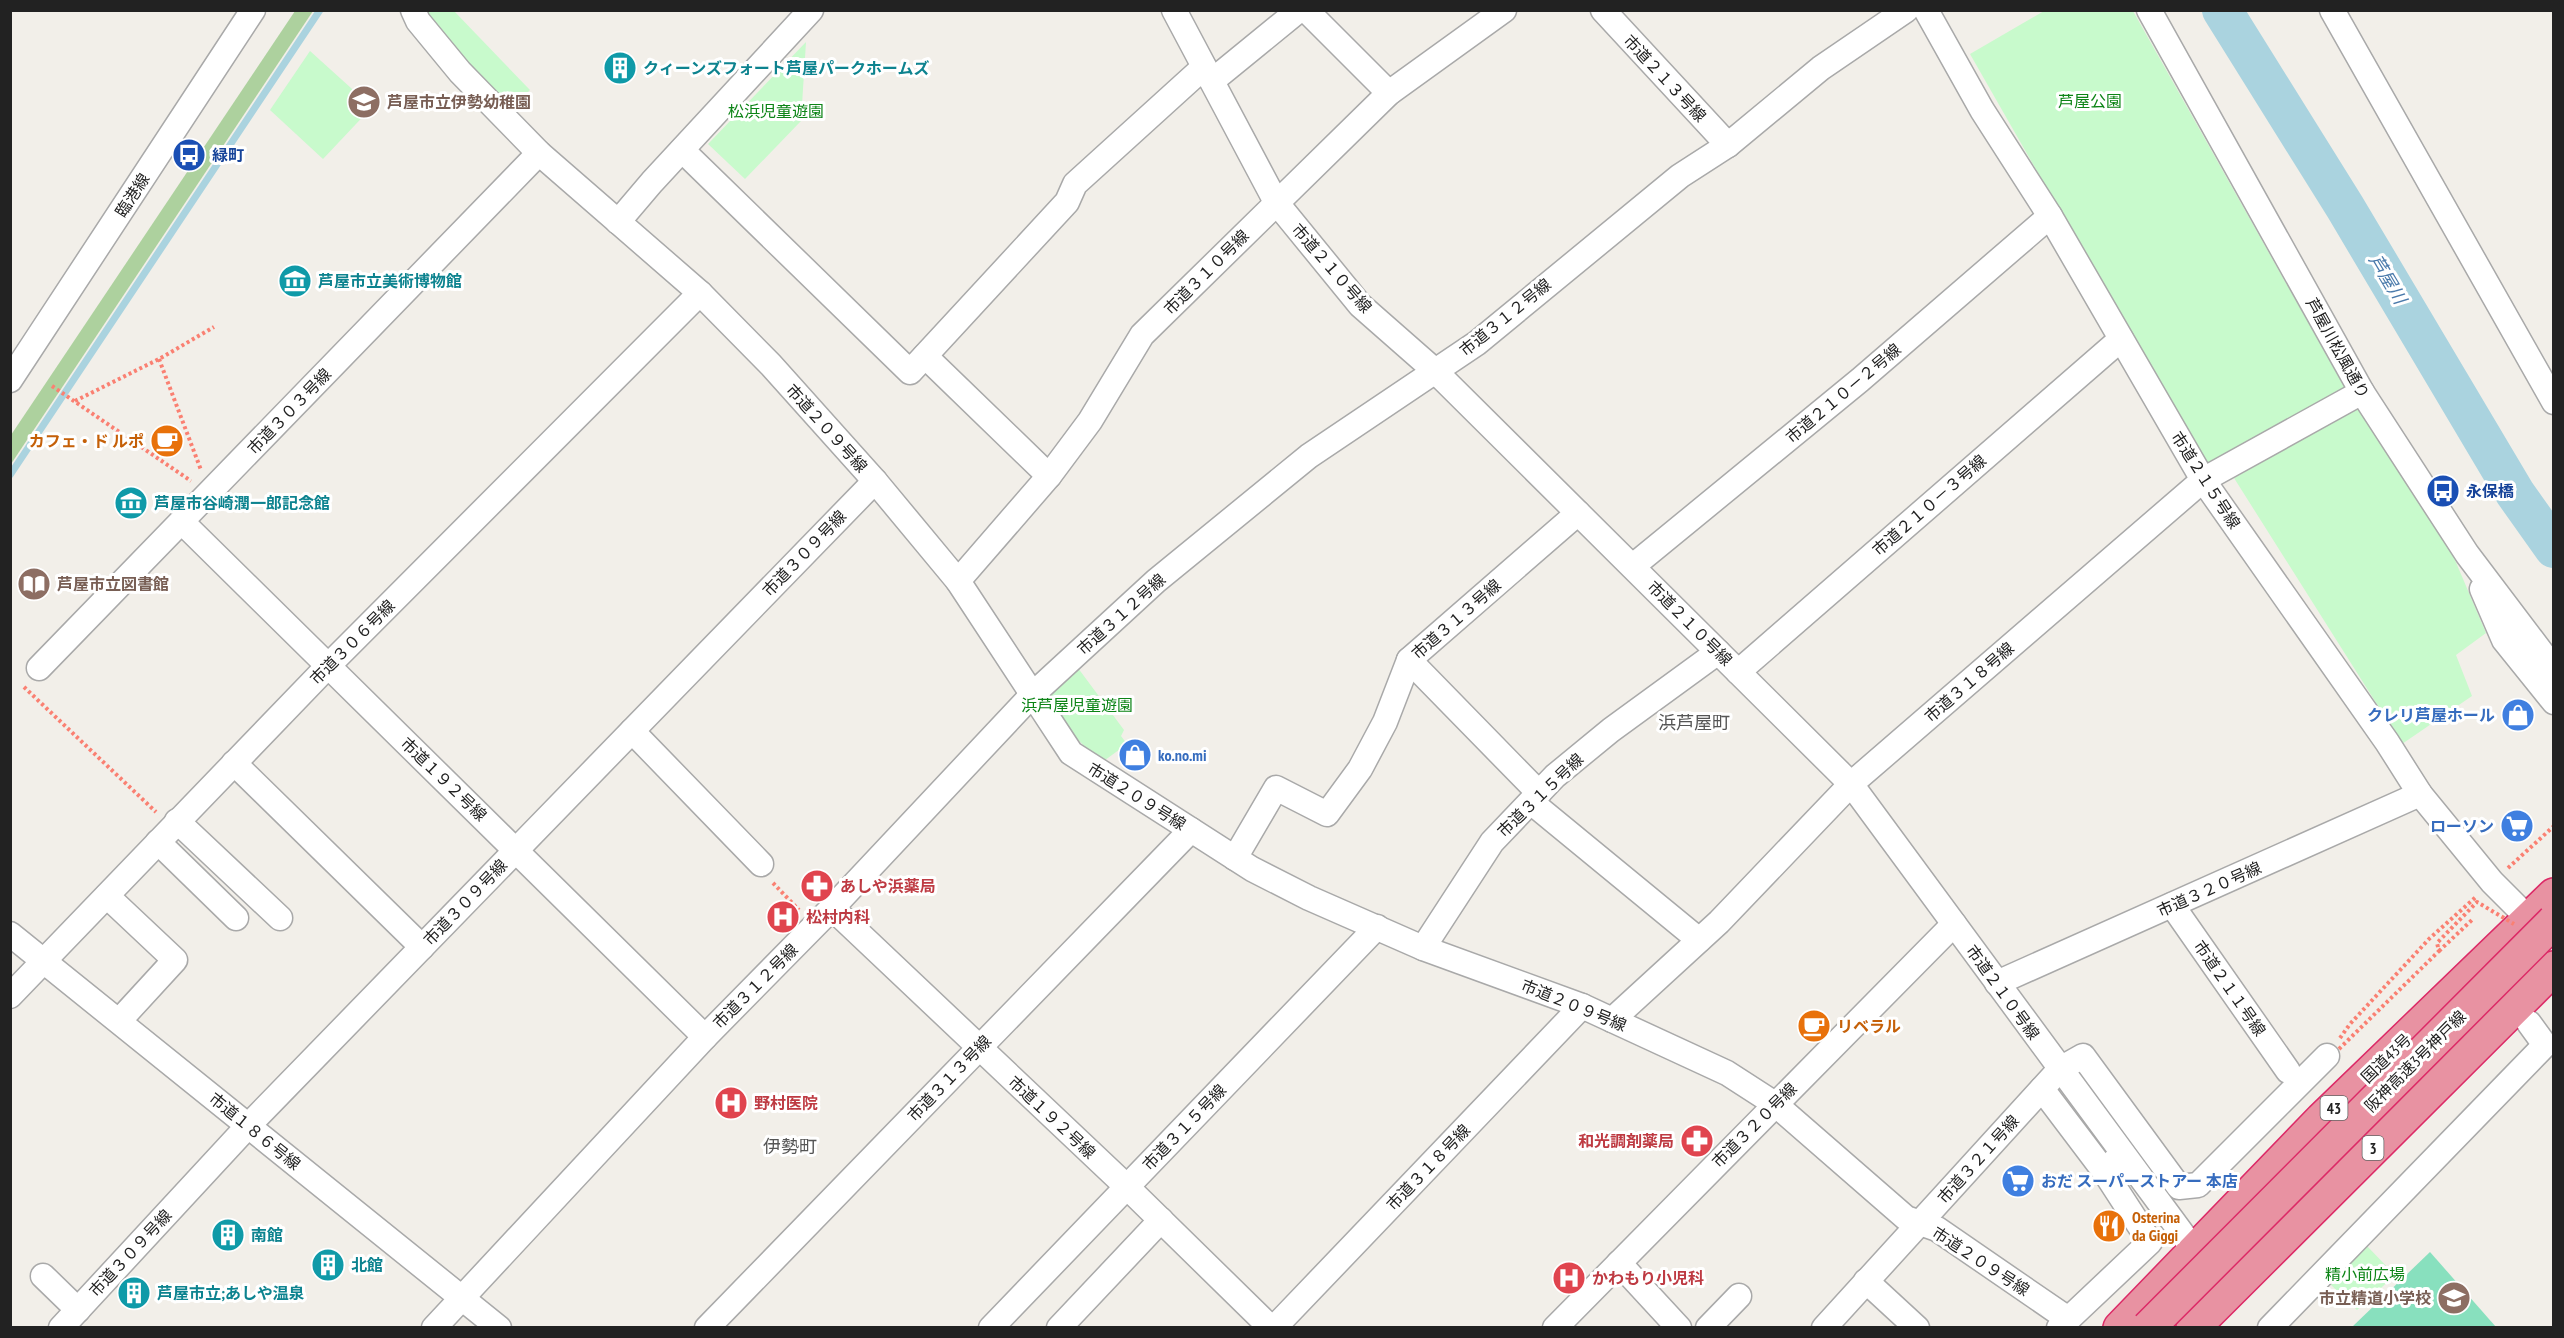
<svg xmlns="http://www.w3.org/2000/svg" width="2564" height="1338" viewBox="0 0 2564 1338" font-family="'PT Sans Narrow','Noto Sans JP',sans-serif">
  <style>
    .forest { fill: #add19e }
    .park { fill: #c8facc }
    .pitch { fill: #88e0be }
    .lines { fill: none; stroke-linecap: round; stroke-linejoin: round }
    .stream { stroke: #aad3df; stroke-width: 7 }
    .river { stroke: #aad3df; stroke-width: 40 }
    .minor-casing { stroke: #a9a9a9; stroke-width: 27 }
    .highway-casing { stroke: #dc2a67; stroke-width: 36 }
    .path { stroke: #fa8072; stroke-width: 4; stroke-dasharray: 3 3; stroke-linecap: butt }
    .minor { stroke: #fff; stroke-width: 24 }
    .highway { stroke: #e892a2; stroke-width: 33 }
    .highway-bridge-casing { stroke: #dc2a67; stroke-width: 36; stroke-linecap: butt }
    .path-bridge { stroke: #fa8072; stroke-width: 4; stroke-dasharray: 3 3; stroke-linecap: butt }
    .highway-bridge { stroke: #e892a2; stroke-width: 33 }
    .labels { text-anchor: middle; dominant-baseline: central; stroke-width: 6; stroke-linejoin: round; paint-order: stroke }
    .shield { fill: #fff; stroke: #646464; stroke-width: 1.5 }
    .shield-label { font-size: 15px; font-weight: bold; fill: #222 }
    .culture-label { font-size: 16px; font-weight: bold; fill: #0d838f; stroke: #fff; text-anchor: start }
    .street-label { font-size: 16px; fill: #222; stroke: #fff }
    .park-label { font-size: 16px; fill: #0c8416; stroke: #fff }
    .education-label { font-size: 16px; font-weight: bold; fill: #785e54; stroke: #fff; text-anchor: start }
    .transit-label { font-size: 16px; font-weight: bold; fill: #164399; stroke: #fff; text-anchor: start }
    .food-label { font-size: 16px; font-weight: bold; fill: #c56008; stroke: #fff; text-anchor: start }
    .shop-label { font-size: 16px; font-weight: bold; fill: #366cbe; stroke: #fff; text-anchor: end }
    .health-label { font-size: 16px; font-weight: bold; fill: #be3a42; stroke: #fff; text-anchor: start }
    .water-label { font-size: 18px; font-style: italic; fill: #4a7aab; stroke: #fff }
    .neighbourhood-label { font-size: 18px; fill: #555; stroke: #fff }
  </style>
  <rect width="100%" height="100%" fill="#f2efe9"/>
  <path class="forest" d="M295 11H313L11 464V435Z"/>
  <g class="park">
    <path d="M423 11H454L530 90 511 109 443 40Z"/>
    <path d="M2044 11H2133L2345 388 2207 469 1970 54Z"/>
    <path d="M806 42 801 121 745 179 708 144Z"/>
    <path d="M310 51 372 107 323 159 270 110Z"/>
    <path d="M2357 406 2452 553 2486 633 2456 655 2472 696 2402 744 2234 478Z"/>
    <path d="M1075 664 1124 730 1121 736 1127 744 1101 763 1043 704Z"/>
    <path d="M2365 1244 2395 1275 2357 1310 2328 1282Z"/>
  </g>
  <path class="pitch" d="M2430 1252 2496 1327H2352Z"/>
  <g class="lines">
    <path class="stream" d="M10 475 320 10"/>
    <path class="river" d="M2222 10 2345 207 2515 493 2554 548"/>
    <defs>
      <g id="minor">
        <path d="M413 10 418 21 460 72 539 153 700 293 771 365 875 481 958 581 1071 753 1252 869 1309 898 1423 948 1582 1006 1727 1073 1775 1104 1906 1218 1937 1229 2068 1319"/>
        <path d="M1174 10 1276 202 1360 305 1434 370 1851 784 2195 1251"/>
        <path d="M1306 10 1389 93"/>
        <path d="M1603 10 1728 145"/>
        <path d="M1926 10 1982 110 2050 216 2203 480 2387 742 2420 794 2492 882 2529 919"/>
        <path d="M2149 10 2362 392 2467 554 2554 669"/>
        <path d="M2332 10 2554 402"/>
        <path d="M1212 81 1299 10"/>
        <path d="M682 150 910 372 1067 202 1075 184 1204 67"/>
        <path d="M618 222 652 182 811 10"/>
        <path d="M925 356 1049 476"/>
        <path d="M10 380 253 10"/>
        <path d="M182 522 705 1037"/>
        <path d="M1633 566 1860 380 2050 216"/>
        <path d="M958 581 1049 476 1090 421 1142 335 1389 93 1504 10"/>
        <path d="M2482 589 2504 640 2554 702"/>
        <path d="M1409 660 1539 793"/>
        <path d="M39 668 539 153"/>
        <path d="M1738 672 2121 339"/>
        <path d="M632 731 761 864"/>
        <path d="M234 763 422 947"/>
        <path d="M1531 802 1699 940"/>
        <path d="M177 821 280 918"/>
        <path d="M158 842 236 918"/>
        <path d="M1235 858 1276 788 1327 814 1360 769 1385 722 1409 660 1578 513"/>
        <path d="M107 896 175 960 119 1021"/>
        <path d="M2172 905 2288 1071"/>
        <path d="M832 908 1126 1186 1271 1328"/>
        <path d="M10 934 499 1328"/>
        <path d="M1423 948 1492 842 1555 776 1611 730 1718 652"/>
        <path d="M1997 983 2420 794"/>
        <path d="M10 996 327 667 700 293"/>
        <path d="M1612 1020 1719 922 1851 784 2203 480 2362 392"/>
        <path d="M2042 1089 2104 1171"/>
        <path d="M1619 1263 1679 1328"/>
        <path d="M43 1276 78 1310"/>
        <path d="M1866 1281 1917 1328"/>
        <path d="M61 1328 248 1126 875 481"/>
        <path d="M434 1328 705 1037 832 908 1032 695 1156 581 1309 456 1477 343 1680 176 1728 145 1821 68 1906 10"/>
        <path d="M707 1328 1191 830"/>
        <path d="M991 1328 1377 927"/>
        <path d="M1059 1328 1161 1220"/>
        <path d="M1274 1328 1582 1006"/>
        <path d="M1555 1328 1954 924"/>
        <path d="M1708 1328 1739 1296"/>
        <path d="M1824 1328 2060 1069 2083 1056 2179 1187 2198 1185 2327 1056"/>
        <path d="M2059 1328 2150 1242 2104 1171 2122 1154"/>
        <path d="M2270 1328 2545 1045 2529 1023"/>
      </g>
      <g id="highway">
        <path d="M2120 1328 2322 1119 2554 895"/>
        <path d="M2193 1328 2554 968"/>
      </g>
    </defs>
    <use href="#minor" class="minor-casing"/>
    <use href="#highway" class="highway-casing"/>
    <g class="path">
      <path d="M159 359 201 470"/>
      <path d="M52 386 191 481"/>
      <path d="M75 401 159 359 214 327"/>
      <path d="M24 687 156 812"/>
      <path d="M2508 868 2554 826"/>
      <path d="M773 883 799 910"/>
      <path d="M2439 951 2473 919"/>
      <path d="M2340 1038 2350 1024 2429 939 2476 897"/>
    </g>
    <use href="#minor" class="minor"/>
    <use href="#highway" class="highway"/>
    <defs>
      <path id="highway-bridge" d="M2148 1328 2554 921"/>
    </defs>
    <use href="#highway-bridge" class="highway-bridge-casing"/>
    <path class="path-bridge" d="M2339 1049 2439 951 2437 943 2477 902 2514 924"/>
    <use href="#highway-bridge" class="highway-bridge"/>
  </g>
  <defs>
    <symbol id="building-disc" viewBox="-11 -11 22 22"><circle r="9.5" fill="#0f9aa8" stroke="#fff"/><path d="M-4-6H4V6H1V3H-1V6H-4ZM-2.5-4.3h1.7v1.8h-1.7ZM.8-4.3h1.7v1.8H.8ZM-2.5-1h1.7V.8h-1.7ZM.8-1h1.7V.8H.8Z" fill="#fff"/></symbol>
    <symbol id="school-disc" viewBox="-11 -11 22 22"><circle r="9.5" fill="#8d6e63" stroke="#fff"/><path d="M0-5L7-2L0 1L-7-2ZM-4 1L0 2.5L4 1V4Q0 6-4 4Z" fill="#fff"/></symbol>
    <symbol id="bus-disc" viewBox="-11 -11 22 22"><circle r="9.5" fill="#1a4fb4" stroke="#fff"/><path d="M-5-6H5V4H4V6H2V4H-2V6H-4V4H-5ZM-3.5-4V0h7V-4ZM-3.5 1.2v1.5H-2V1.2ZM2 1.2v1.5H3.5V1.2Z" fill="#fff"/></symbol>
    <symbol id="museum-disc" viewBox="-11 -11 22 22"><circle r="9.5" fill="#0f9aa8" stroke="#fff"/><path d="M0-6L6-3V-2H-6V-3ZM-5-1h2V3h-2ZM-1-1h2V3h-2ZM3-1h2V3H3ZM-6 4H6V6H-6Z" fill="#fff"/></symbol>
    <symbol id="cafe-disc" viewBox="-11 -11 22 22"><circle r="9.5" fill="#e8710a" stroke="#fff"/><path d="M-5.5-4.5H6V0H3Q3 3.5 0 3.5H-2.5Q-5.5 3.5-5.5 0ZM3-3.2v2h1.7v-2ZM-6 4.5H4V6H-6Z" fill="#fff"/></symbol>
    <symbol id="library-disc" viewBox="-11 -11 22 22"><circle r="9.5" fill="#8d6e63" stroke="#fff"/><path d="M-6-4Q-3-5.5-.7-3.5V5Q-3 3-6 4ZM6-4Q3-5.5 .7-3.5V5Q3 3 6 4Z" fill="#fff"/></symbol>
    <symbol id="shop-disc" viewBox="-11 -11 22 22"><circle r="9.5" fill="#3f7fe0" stroke="#fff"/><path d="M-5-2.5h2.3a2.7 3.5 0 0 1 5.4 0H5L5.5 6h-11ZM-1.5-2.5h3a1.5 2.3 0 0 0-3 0Z" fill="#fff"/></symbol>
    <symbol id="supermarket-disc" viewBox="-11 -11 22 22"><circle r="9.5" fill="#3f7fe0" stroke="#fff"/><path d="M-6-5.5h2.5l.6 2H6L4.5 2H-2.5L-4.4-4H-6ZM-1.5 3.2a1.3 1.3 0 1 0 .1 0ZM3 3.2a1.3 1.3 0 1 0 .1 0Z" fill="#fff"/></symbol>
    <symbol id="pharmacy-disc" viewBox="-11 -11 22 22"><circle r="9.5" fill="#e0444e" stroke="#fff"/><path d="M-2-6h4v4h4v4h-4v4h-4v-4h-4v-4h4Z" fill="#fff"/></symbol>
    <symbol id="hospital-disc" viewBox="-11 -11 22 22"><circle r="9.5" fill="#e0444e" stroke="#fff"/><path d="M-5-5h3v3.5h4V-5h3V5h-3V1.5h-4V5h-3Z" fill="#fff"/></symbol>
    <symbol id="restaurant-disc" viewBox="-11 -11 22 22"><circle r="9.5" fill="#e8710a" stroke="#fff"/><path d="M-5-6h1v4h1v-4h1v4h1v-4h1v5L-1.5 .5V6h-2V.5L-5-1ZM5-6V6H3V1.5H1.5Q1.5-4 5-6Z" fill="#fff"/></symbol>
  </defs>
  <g fill-rule="evenodd">
    <use href="#building-disc" x="601" y="49" width="38" height="38"/>
    <use href="#school-disc" x="345" y="83" width="38" height="38"/>
    <use href="#bus-disc" x="170" y="136" width="38" height="38"/>
    <use href="#museum-disc" x="276" y="262" width="38" height="38"/>
    <use href="#cafe-disc" x="148" y="422" width="38" height="38"/>
    <use href="#bus-disc" x="2424" y="472" width="38" height="38"/>
    <use href="#museum-disc" x="112" y="484" width="38" height="38"/>
    <use href="#library-disc" x="15" y="565" width="38" height="38"/>
    <use href="#shop-disc" x="2499" y="696" width="38" height="38"/>
    <use href="#shop-disc" x="1116" y="736" width="38" height="38"/>
    <use href="#supermarket-disc" x="2498" y="807" width="38" height="38"/>
    <use href="#pharmacy-disc" x="798" y="867" width="38" height="38"/>
    <use href="#hospital-disc" x="764" y="898" width="38" height="38"/>
    <use href="#cafe-disc" x="1795" y="1007" width="38" height="38"/>
    <use href="#hospital-disc" x="712" y="1084" width="38" height="38"/>
    <use href="#pharmacy-disc" x="1678" y="1122" width="38" height="38"/>
    <use href="#supermarket-disc" x="1999" y="1162" width="38" height="38"/>
    <use href="#restaurant-disc" x="2090" y="1207" width="38" height="38"/>
    <use href="#building-disc" x="209" y="1216" width="38" height="38"/>
    <use href="#building-disc" x="309" y="1246" width="38" height="38"/>
    <use href="#hospital-disc" x="1550" y="1259" width="38" height="38"/>
    <use href="#building-disc" x="115" y="1274" width="38" height="38"/>
    <use href="#school-disc" x="2435" y="1279" width="38" height="38"/>
  </g>
  <g class="labels">
    <g class="shield">
      <rect x="2320.5" y="1096" width="27" height="24" rx="4.5"/>
      <rect x="2362.5" y="1136" width="21" height="24" rx="4.5"/>
    </g>
    <g class="shield-label">
      <text x="2334" y="1108">43</text>
      <text x="2373" y="1148">3</text>
    </g>
    <g class="culture-label">
      <text x="643" y="68">クィーンズフォート芦屋パークホームズ</text>
      <text x="318" y="281">芦屋市立美術博物館</text>
      <text x="154" y="503">芦屋市谷崎潤一郎記念館</text>
      <text x="251" y="1235">南館</text>
      <text x="351" y="1265">北館</text>
      <text x="157" y="1293">芦屋市立;あしや温泉</text>
    </g>
    <g class="street-label">
      <text transform="translate(1665 78) rotate(47)">市道２１３号線</text>
      <text transform="translate(132 195) rotate(-57)">臨港線</text>
      <text transform="translate(1332 268) rotate(49)">市道２１０号線</text>
      <text transform="translate(1206 272) rotate(-45)">市道３１０号線</text>
      <text transform="translate(1505 317) rotate(-39)">市道３１２号線</text>
      <text transform="translate(2338 348) rotate(61)">芦屋川松風通り</text>
      <text transform="translate(1843 393) rotate(-40)">市道２１０－２号線</text>
      <text transform="translate(289 411) rotate(-46)">市道３０３号線</text>
      <text transform="translate(827 428) rotate(48)">市道２０９号線</text>
      <text transform="translate(2206 480) rotate(57)">市道２１５号線</text>
      <text transform="translate(1929 505) rotate(-41)">市道２１０－３号線</text>
      <text transform="translate(804 553) rotate(-46)">市道３０９号線</text>
      <text transform="translate(1121 614) rotate(-42)">市道３１２号線</text>
      <text transform="translate(1456 619) rotate(-41)">市道３１３号線</text>
      <text transform="translate(1690 623) rotate(45)">市道２１０号線</text>
      <text transform="translate(352 642) rotate(-45)">市道３０６号線</text>
      <text transform="translate(1969 682) rotate(-41)">市道３１８号線</text>
      <text transform="translate(444 779) rotate(44)">市道１９２号線</text>
      <text transform="translate(1540 795) rotate(-44)">市道３１５号線</text>
      <text transform="translate(1137 796) rotate(32)">市道２０９号線</text>
      <text transform="translate(2209 889) rotate(-24)">市道３２０号線</text>
      <text transform="translate(465 902) rotate(-46)">市道３０９号線</text>
      <text transform="translate(755 986) rotate(-45)">市道３１２号線</text>
      <text transform="translate(2230 988) rotate(55)">市道２１１号線</text>
      <text transform="translate(2003 992) rotate(54)">市道２１０号線</text>
      <text transform="translate(1574 1005) rotate(22)">市道２０９号線</text>
      <text transform="translate(2386 1058) rotate(-44)">国道43号</text>
      <text transform="translate(2415 1061) rotate(-45)">阪神高速3号神戸線</text>
      <text transform="translate(949 1078) rotate(-46)">市道３１３号線</text>
      <text transform="translate(1052 1117) rotate(43)">市道１９２号線</text>
      <text transform="translate(1754 1125) rotate(-45)">市道３２０号線</text>
      <text transform="translate(1184 1127) rotate(-46)">市道３１５号線</text>
      <text transform="translate(255 1131) rotate(39)">市道１８６号線</text>
      <text transform="translate(1978 1159) rotate(-48)">市道３２１号線</text>
      <text transform="translate(1428 1167) rotate(-46)">市道３１８号線</text>
      <text transform="translate(130 1253) rotate(-47)">市道３０９号線</text>
      <text transform="translate(1981 1261) rotate(33)">市道２０９号線</text>
    </g>
    <g class="park-label">
      <text x="2090" y="101">芦屋公園</text>
      <text x="776" y="111">松浜児童遊園</text>
      <text x="1077" y="705">浜芦屋児童遊園</text>
      <text x="2365" y="1274">精小前広場</text>
    </g>
    <g class="education-label">
      <text x="387" y="102">芦屋市立伊勢幼稚園</text>
      <text x="57" y="584">芦屋市立図書館</text>
      <text x="2431" y="1298" text-anchor="end">市立精道小学校</text>
    </g>
    <g class="transit-label">
      <text x="212" y="155">緑町</text>
      <text x="2466" y="491">永保橋</text>
    </g>
    <g class="food-label">
      <text x="144" y="441" text-anchor="end">カフェ・ド ルポ</text>
      <text x="1837" y="1026">リベラル</text>
      <text x="2132" y="1217">Osterina<tspan x="2132" dy="18">da Giggi</tspan></text>
    </g>
    <g class="shop-label">
      <text x="2495" y="715">クレリ芦屋ホール</text>
      <text x="1158" y="755" text-anchor="start">ko.no.mi</text>
      <text x="2494" y="826">ローソン</text>
      <text x="2041" y="1181" text-anchor="start">おだ スーパーストアー 本店</text>
    </g>
    <g class="health-label">
      <text x="840" y="886">あしや浜薬局</text>
      <text x="806" y="917">松村内科</text>
      <text x="754" y="1103">野村医院</text>
      <text x="1674" y="1141" text-anchor="end">和光調剤薬局</text>
      <text x="1592" y="1278">かわもり小児科</text>
    </g>
    <g class="water-label">
      <text transform="translate(2388 279) rotate(59)">芦屋川</text>
    </g>
    <g class="neighbourhood-label">
      <text x="1694" y="722">浜芦屋町</text>
      <text x="790" y="1146">伊勢町</text>
    </g>
  </g>
  <rect width="2564" height="1338" fill="none" stroke="#222222" stroke-width="24"/>
</svg>
